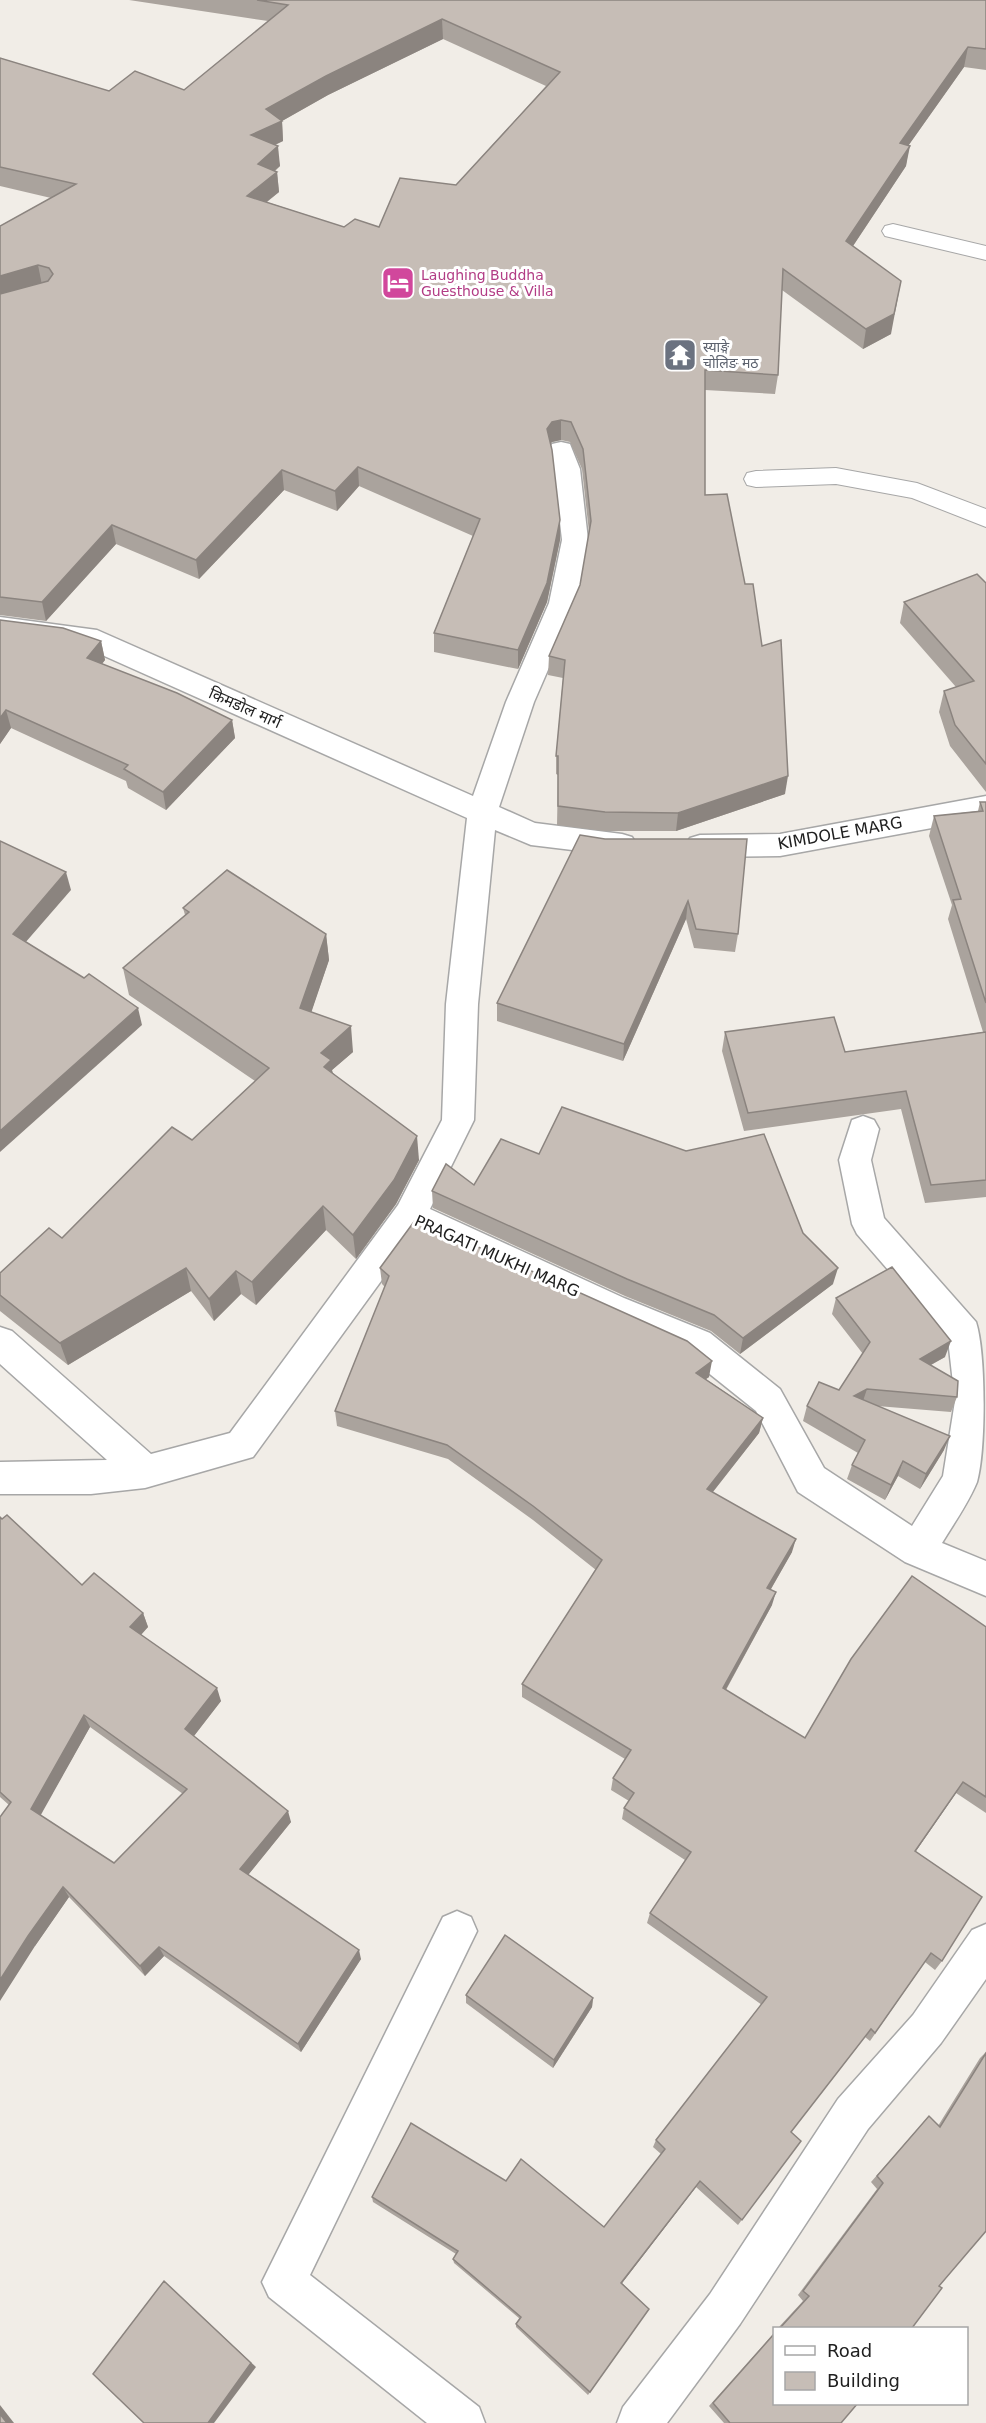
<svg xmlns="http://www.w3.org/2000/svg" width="986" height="2423" viewBox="0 0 986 2423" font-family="'DejaVu Sans','Noto Sans Devanagari',sans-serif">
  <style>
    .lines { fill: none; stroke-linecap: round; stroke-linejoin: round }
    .lane-casing { stroke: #a7a7a7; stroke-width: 2 }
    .street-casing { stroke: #a7a7a7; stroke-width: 3 }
    .lane { fill: #fff; fill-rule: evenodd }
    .street { fill: #fff; fill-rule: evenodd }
    .wall { fill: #aaa39d; fill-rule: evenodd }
    .shaded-wall { fill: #8b847f }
    .building { fill: #c6bdb6; stroke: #8b847f; stroke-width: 1.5; fill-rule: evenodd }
    .labels { text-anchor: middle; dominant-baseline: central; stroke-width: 6; stroke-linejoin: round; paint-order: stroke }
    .far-hotel-label { font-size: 14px; fill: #b23c85; stroke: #fff; text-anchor: start }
    .far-worship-label { font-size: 14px; fill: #5b616d; stroke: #fff; text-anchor: start }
    .street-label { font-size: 16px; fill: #202020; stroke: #fff }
  </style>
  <rect width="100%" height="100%" fill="#f1ede7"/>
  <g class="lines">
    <defs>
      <g id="lane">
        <path d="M893 224 986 246V260L885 236 882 231 885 226Z"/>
        <path d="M836 468 917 483 986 509V527L912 498 836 484 756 487 747 485 744 479 747 473 756 471Z"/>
      </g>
      <g id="street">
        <path d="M561 442 570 444 580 469 588 540 577 603 534 702 499 807 535 823 622 834 632 837 637 845 632 853 622 856 531 845 495 830 478 1004 474 1120 430 1209 624 1298 710 1333 780 1389 824 1468 912 1526 943 1476 955 1401 948 1339 857 1234 852 1224 839 1160 852 1120 863 1116 874 1120 879 1129 871 1160 884 1218 976 1322C986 1353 986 1450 977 1482 968 1504 954 1523 942 1543L986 1561V1596L905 1562 798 1492 756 1411 686 1355 600 1318 416 1233 253 1457 145 1488 91 1494H0V1462L107 1460 0 1364V1327L12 1331 151 1454 230 1433 398 1205 442 1120 446 1004 467 818 82 646 0 637V617L97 630 473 796 506 702 549 603 562 540 554 469 548 450 552 444Z"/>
        <path d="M986 796V818L780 856 700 857 690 854 685 846 690 838 700 835 780 834Z"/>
        <path d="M457 1911 471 1917 477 1931 310 2275 479 2407 485 2423H427L269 2297 262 2282 443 1917Z"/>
        <path d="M986 1924V1979L941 2043 868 2129 740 2324 667 2423H617L623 2407 710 2294 838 2099 913 2015 972 1930Z"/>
      </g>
    </defs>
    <use href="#lane" class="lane-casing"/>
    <use href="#street" class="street-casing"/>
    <use href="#lane" class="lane"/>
    <use href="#street" class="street"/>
  </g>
  <g class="wall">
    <path d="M129 0H986V70L964 67 908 146 906 166 853 246 891 334 863 349 782 290 778 375 775 394 705 390V495L785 794 676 831H604L557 825 558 775 556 774V756L563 678 548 675 549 656 580 585 589 532 582 469 570 442 561 440 552 442 550 443 560 540 547 602 518 669 434 652V633L473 536 359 486 337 511 284 490 199 579 116 544 46 621 0 615V226L51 198 0 186V58L109 91 184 90 268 21ZM443 39 546 86 456 185 379 227H344L267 202 279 192 277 172 275 171 280 166 275 145 283 141 282 121 328 95Z"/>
    <path d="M986 583V792L950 746 939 712 944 691 956 687 900 623 904 602Z"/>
    <path d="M0 620 101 641 105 660 102 664 232 720 235 738 166 810 128 788 126 781 11 728 0 744Z"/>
    <path d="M980 802H986V1197L925 1203 901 1109 744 1131 722 1051 725 1032 845 1052 983 1032 948 919 952 905 929 836 934 816 978 811Z"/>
    <path d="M605 839 738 934 735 952 694 948 686 919 623 1061 497 1021V1003Z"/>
    <path d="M183 908 326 934 329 960 311 1012 353 1052 332 1070 333 1073 419 1160 396 1204 356 1259 326 1230 256 1305 241 1294 214 1321 191 1291 68 1365 0 1311V1273L62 1238 192 1140 255 1081 129 995 123 968 185 915Z"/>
    <path d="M539 1154 803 1233 833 1284 740 1354 711 1331 625 1296 433 1208 432 1191 474 1185Z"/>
    <path d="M380 1268 709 1377 706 1379 763 1418 759 1433 713 1492 792 1552 771 1589 772 1605 726 1690 805 1738 986 1627V1813L956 1793 916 1851 942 1961 935 1970 925 1962 870 2041 865 2037 791 2132 801 2141 738 2225 696 2187 622 2283 649 2309 588 2395 516 2327V2324L520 2319 454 2263 453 2259 456 2254 373 2202 372 2197 506 2181 604 2227 661 2154 653 2147 656 2140 762 2005 647 1923 650 1913 685 1860 622 1819 624 1808 629 1801 611 1790 613 1778 625 1759 522 1697V1684L596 1570 533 1520 448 1459 337 1426 335 1411 385 1287 382 1284Z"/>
    <path d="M836 1298 945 1357 931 1365 957 1397 951 1412 877 1406 944 1450 920 1489 898 1476 885 1500 847 1479 852 1465 858 1453 803 1421 807 1406 839 1390 863 1354 832 1314Z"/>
    <path d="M0 1517 82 1585 143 1613 148 1627 141 1635 221 1701 194 1736 291 1822 248 1875 361 1959 301 2052 164 1956 145 1976 69 1897 35 1946 9 1805 0 1797ZM90 1727 183 1794 114 1863 40 1815Z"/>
    <path d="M466 1995 593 1998 592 2007 553 2068 466 2003Z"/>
    <path d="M986 2052V2231L939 2286 912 2328H778L803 2301 798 2295 877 2189 871 2182 929 2116 938 2126 980 2058Z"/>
    <path d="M774 2333V2403L841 2423H724L709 2406Z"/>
  </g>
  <g class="shaded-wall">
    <path d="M442 19 443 39 328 95 282 121 283 141 253 155 251 135 266 109 326 76Z"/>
    <path d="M968 47 964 67 896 163 900 143Z"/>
    <path d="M278 146 280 166 260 183 258 164Z"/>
    <path d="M910 146 906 166 843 261 846 241Z"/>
    <path d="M277 172 279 192 250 215 247 196Z"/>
    <path d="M38 265 42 285 0 297V276Z"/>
    <path d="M901 281 891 334 863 349 866 329Z"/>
    <path d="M561 420V440L552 442 546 449 547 429 552 422Z"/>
    <path d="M358 467 359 486 337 511 335 491Z"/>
    <path d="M282 470 284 490 199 579 196 560Z"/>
    <path d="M560 520V540L547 602 518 669V650Z"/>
    <path d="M112 525 116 544 46 621 42 602Z"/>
    <path d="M101 641 105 660 91 677 87 658Z"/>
    <path d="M6 710 11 728 0 744V718Z"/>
    <path d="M232 720 235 738 166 810 163 792Z"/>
    <path d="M788 776 785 794 676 831 678 813Z"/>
    <path d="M66 872 71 890 18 951 13 934Z"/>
    <path d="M688 901 686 919 623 1061 624 1044Z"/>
    <path d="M326 934 329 960 304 1034 300 1008Z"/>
    <path d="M138 1008 142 1025 0 1152V1131Z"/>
    <path d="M351 1026 353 1052 332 1070 334 1085 325 1077 321 1053Z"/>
    <path d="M417 1136 419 1160 396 1204 356 1259 353 1235Z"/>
    <path d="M323 1206 326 1230 256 1305 252 1282Z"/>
    <path d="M186 1268 191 1291 68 1365 60 1343Z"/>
    <path d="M838 1268 833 1284 740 1354 743 1338Z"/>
    <path d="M236 1271 241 1294 214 1321 209 1299Z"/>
    <path d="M951 1341 945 1357 914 1374 920 1359Z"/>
    <path d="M712 1361 709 1377 693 1388 696 1373Z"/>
    <path d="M867 1389 862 1404 854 1396Z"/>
    <path d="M763 1418 759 1433 704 1503 707 1489Z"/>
    <path d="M950 1436 944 1450 920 1489 926 1474Z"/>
    <path d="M903 1461 898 1476 885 1500 891 1485Z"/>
    <path d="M796 1539 792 1552 764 1601 767 1588Z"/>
    <path d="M776 1592 772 1605 720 1700 723 1688Z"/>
    <path d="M143 1613 148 1627 135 1641 130 1627Z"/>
    <path d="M217 1688 221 1701 190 1741 185 1729Z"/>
    <path d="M84 1715 90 1727 38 1820 31 1809Z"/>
    <path d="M963 1782 956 1793 909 1861 915 1851Z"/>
    <path d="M288 1811 291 1822 244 1880 240 1869Z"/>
    <path d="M63 1887 69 1897 35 1946 0 2001V1980L28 1936Z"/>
    <path d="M159 1947 164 1956 145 1976 140 1966Z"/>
    <path d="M359 1950 361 1959 301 2052 298 2044Z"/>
    <path d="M593 1998 592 2007 553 2068 554 2060Z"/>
    <path d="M700 2181 696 2187 619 2287 621 2283Z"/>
    <path d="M169 2286 256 2367 214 2423H208Z"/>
    <path d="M0 2405 14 2423H7L0 2414Z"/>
  </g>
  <g class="building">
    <path d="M257 0H986V49L968 47 900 143 910 146 846 241 901 281 894 314 866 329 783 269 778 375 705 370V495L727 494 745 584H753L762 646 781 640 788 776 678 813 605 812 558 806V756H556L565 660 549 656 580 585 591 521 583 449 571 422 561 420 552 422 547 429 552 450 560 520 547 583 518 650 434 633 480 519 358 467 335 491 282 470 196 560 112 525 42 602 0 597V294L48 281 53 274 49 268 38 265 0 276V226L76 184 0 167V58L109 91 135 71 184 90 288 5ZM442 19 560 72 456 185 400 178 379 227 355 219 344 227 247 196 277 172 258 164 278 146 251 135 282 121 266 109 326 76Z"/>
    <path d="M977 574 986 583V764L955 725 944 691 974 681 904 602Z"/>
    <path d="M0 620 63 628 101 641 87 658 177 693 232 720 163 792 124 769 128 765 6 710 0 718Z"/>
    <path d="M980 802H986V1003L953 900 961 899 934 816 983 811Z"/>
    <path d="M580 835 605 839H747L738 934 696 929 688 901 624 1044 497 1003Z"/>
    <path d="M0 841 66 872 13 934 84 978 89 974 138 1008 0 1131Z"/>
    <path d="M227 870 326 934 300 1008 351 1026 321 1053 331 1060 324 1067 417 1136 394 1180 353 1235 323 1206 252 1282 236 1271 209 1299 186 1268 60 1343 0 1295V1273L49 1228 62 1238 172 1127 192 1140 269 1068 123 968 189 912 183 908Z"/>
    <path d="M834 1017 845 1052 986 1032V1180L931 1185 906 1091 748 1113 725 1032Z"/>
    <path d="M562 1107 686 1151 764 1134 803 1233 838 1268 743 1338 714 1315 627 1279 432 1191 446 1164 474 1185 501 1139 539 1154Z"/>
    <path d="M416 1219 687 1341 712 1361 696 1373 763 1418 707 1489 796 1539 767 1588 776 1592 723 1688 805 1738 851 1659 912 1576 986 1627V1797L963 1782 915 1851 982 1897 942 1961 931 1953 875 2033 871 2029 791 2132 801 2141 742 2220 700 2181 621 2283 649 2309 590 2392 516 2324 521 2317 453 2259 458 2251 372 2197 411 2123 506 2181 521 2159 604 2227 665 2149 656 2140 767 1997 650 1913 691 1852 624 1808 634 1793 613 1778 631 1750 522 1684 602 1560 533 1506 447 1445 335 1411 389 1276 380 1268Z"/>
    <path d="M892 1267 951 1341 920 1359 958 1381 957 1397 867 1389 854 1396 950 1436 926 1474 903 1461 891 1485 852 1465 865 1440 807 1406 819 1382 839 1390 870 1342 836 1298Z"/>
    <path d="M7 1515 82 1585 94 1573 143 1613 130 1627 217 1688 185 1729 288 1811 240 1869 359 1950 298 2044 159 1947 140 1966 63 1887 28 1936 0 1980V1817L11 1802 0 1792V1517L2 1519ZM84 1715 187 1789 114 1863 31 1809Z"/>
    <path d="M505 1935 593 1998 554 2060 466 1995Z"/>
    <path d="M986 2053V2231L939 2286 942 2288 912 2328H780L809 2296 803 2291 883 2183 877 2176 929 2116 940 2127Z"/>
    <path d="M164 2281 251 2363 208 2423H144L93 2374Z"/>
    <path d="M774 2334V2403H858L841 2423H730L713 2403Z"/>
    <path d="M0 2414 7 2423H0Z"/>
  </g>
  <defs>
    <symbol id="hotel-square" viewBox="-11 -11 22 22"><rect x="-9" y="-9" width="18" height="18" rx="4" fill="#d1479c" stroke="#fff"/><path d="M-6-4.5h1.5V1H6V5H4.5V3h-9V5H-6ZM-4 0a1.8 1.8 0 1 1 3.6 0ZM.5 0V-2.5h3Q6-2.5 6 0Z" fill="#fff"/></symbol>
    <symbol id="temple-square" viewBox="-11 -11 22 22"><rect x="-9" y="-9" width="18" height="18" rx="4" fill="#6b7280" stroke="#fff"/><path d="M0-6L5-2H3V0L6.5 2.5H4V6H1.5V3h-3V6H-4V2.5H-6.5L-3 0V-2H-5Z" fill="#fff"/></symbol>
  </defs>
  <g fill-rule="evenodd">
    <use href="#hotel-square" x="379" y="264" width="38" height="38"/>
    <use href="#temple-square" x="661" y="336" width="38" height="38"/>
  </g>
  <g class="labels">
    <g class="far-hotel-label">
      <text x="421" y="275">Laughing Buddha<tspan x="421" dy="16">Guesthouse &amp; Villa</tspan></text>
    </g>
    <g class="far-worship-label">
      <text x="703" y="347">स्याङ्गे<tspan x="703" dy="16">चोलिङ मठ</tspan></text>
    </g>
    <g class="street-label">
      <text transform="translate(245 708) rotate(24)">किमडोल मार्ग</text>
      <text transform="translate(840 833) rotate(-10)">KIMDOLE MARG</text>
      <text transform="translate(497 1256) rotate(24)">PRAGATI MUKHI MARG</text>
    </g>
  </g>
  <rect x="773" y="2327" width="195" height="78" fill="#ffffff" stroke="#a6a6a6" stroke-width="1.5"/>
  <rect x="785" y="2346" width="30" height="9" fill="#ffffff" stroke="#a6a6a6" stroke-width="1.5"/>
  <text x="827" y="2357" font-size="18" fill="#202020">Road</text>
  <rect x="785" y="2372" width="30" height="18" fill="#c6bdb6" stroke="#a6a6a6" stroke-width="1.5"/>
  <text x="827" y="2387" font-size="18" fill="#202020">Building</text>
</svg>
